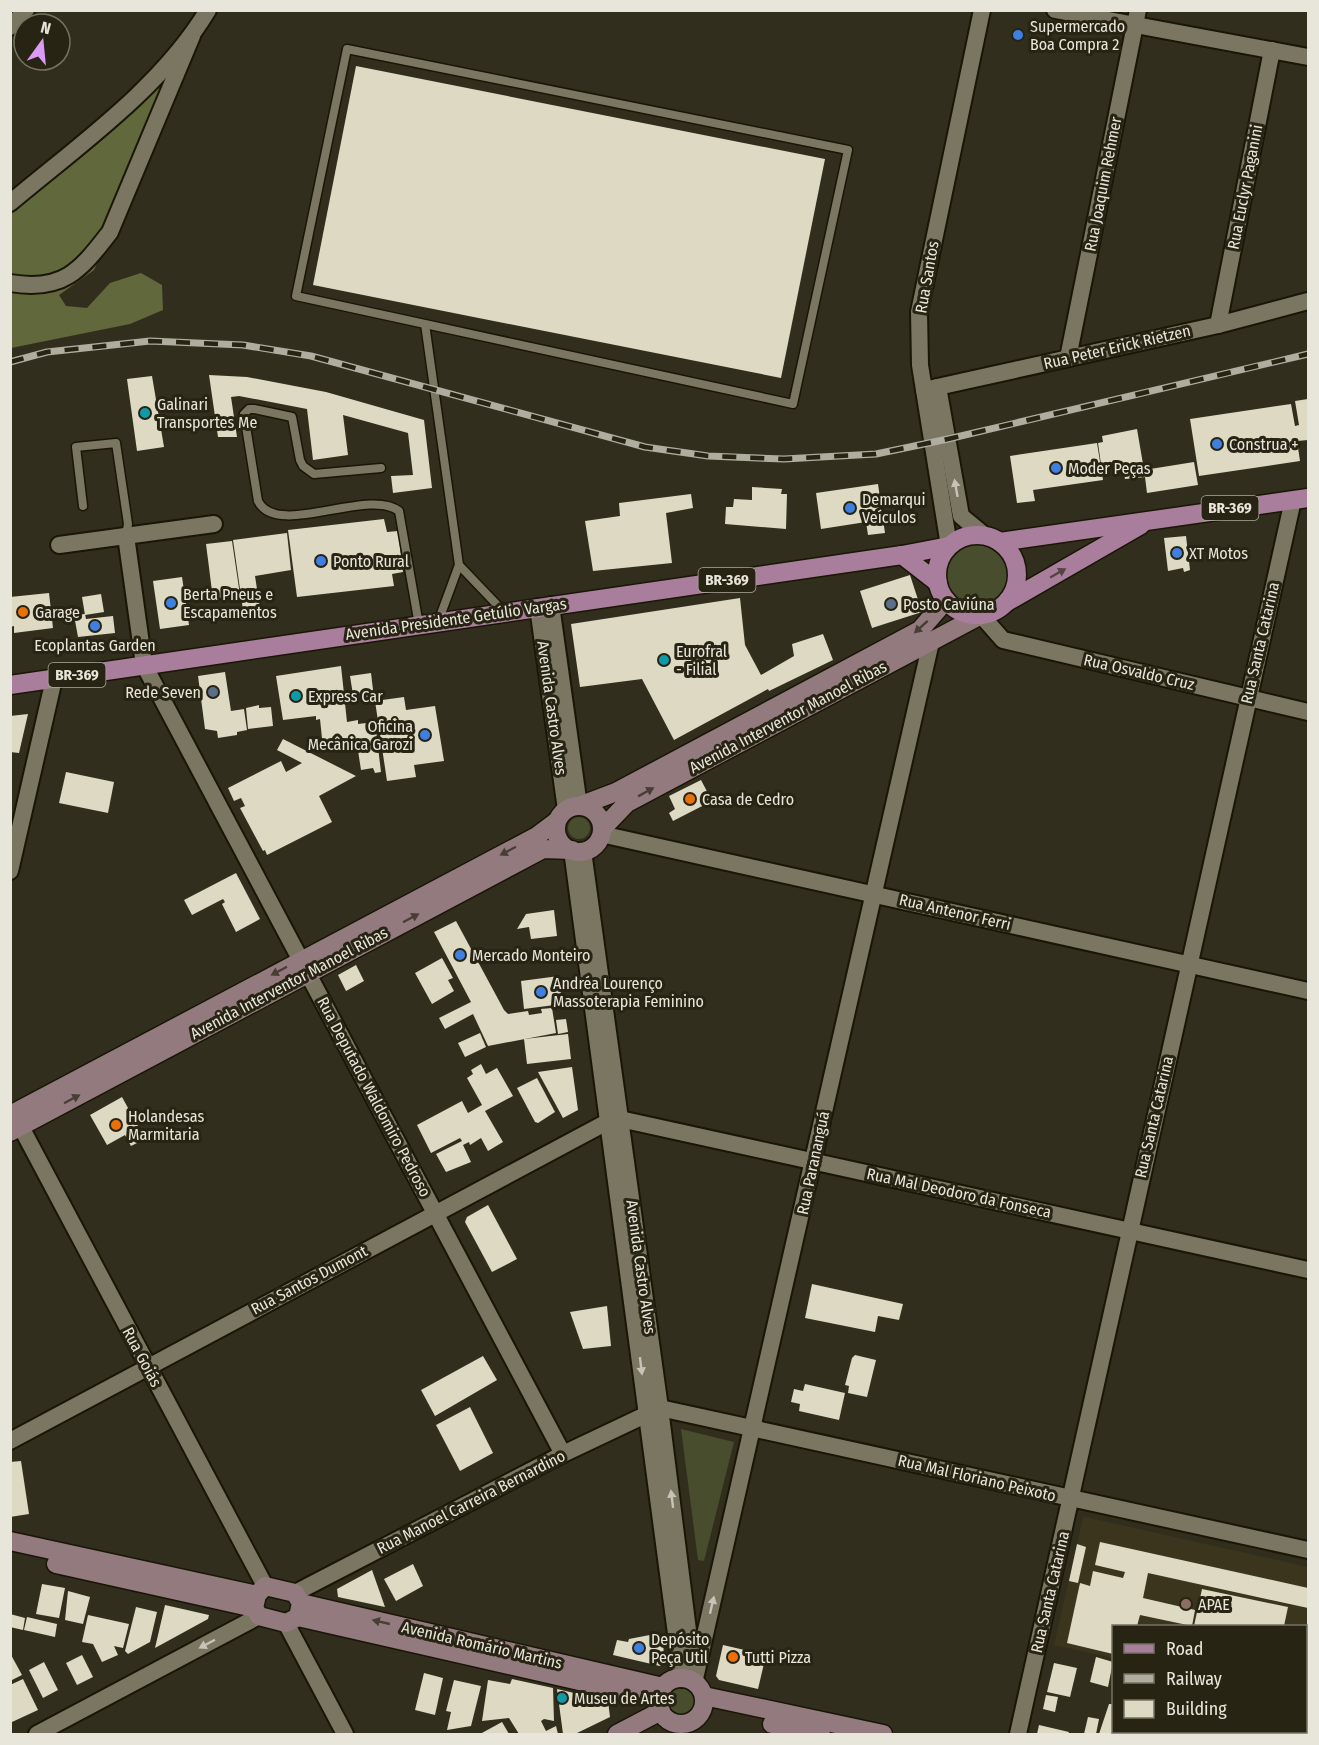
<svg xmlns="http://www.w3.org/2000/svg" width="1319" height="1745" viewBox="0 0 1319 1745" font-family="'Fira Sans Condensed',sans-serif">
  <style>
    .built { fill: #3b351d }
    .green { fill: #474d2d }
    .forest { fill: #60683c }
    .building { fill: #ded9c3 }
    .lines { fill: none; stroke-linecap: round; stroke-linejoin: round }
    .lane-casing { stroke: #1a1606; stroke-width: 11 }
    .street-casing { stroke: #1a1606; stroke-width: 20 }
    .secondary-casing { stroke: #1a1606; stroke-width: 21 }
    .primary-casing { stroke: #1a1606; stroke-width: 21 }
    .lane { stroke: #7b7662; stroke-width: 8 }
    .street { stroke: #7b7662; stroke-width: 16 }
    .secondary { stroke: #927a7f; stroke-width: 18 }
    .primary { stroke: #a97e9c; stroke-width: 18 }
    .rail-casing { stroke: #afada0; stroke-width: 7 }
    .rail { stroke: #282413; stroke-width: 4.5; stroke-dasharray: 14; stroke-linecap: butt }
    .oneway { fill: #c7c4b7 }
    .oneway2 { fill: #554443 }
    .oneway3 { fill: #483e33 }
    .shop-dot { fill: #3f7fe0; stroke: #282413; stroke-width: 2 }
    .culture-dot { fill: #0f9aa8; stroke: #282413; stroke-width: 2 }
    .service-dot { fill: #5c6f8a; stroke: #282413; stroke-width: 2 }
    .food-dot { fill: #e8710a; stroke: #282413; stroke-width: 2 }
    .education-dot { fill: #8d6e63; stroke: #282413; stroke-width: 2 }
    .labels { text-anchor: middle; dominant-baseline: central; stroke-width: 6; stroke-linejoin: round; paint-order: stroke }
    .shield { fill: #282413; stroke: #aeac9f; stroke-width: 1.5 }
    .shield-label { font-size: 15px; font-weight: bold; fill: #e8e6db }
    .poi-label { font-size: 16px; fill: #e8e6db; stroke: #282413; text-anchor: start }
    .street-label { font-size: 16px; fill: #e8e6db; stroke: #282413 }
  </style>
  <rect width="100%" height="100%" fill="#322e1d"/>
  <path class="built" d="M1086 1517 1308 1567V1702H1306V1626H1114L1113 1658 1054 1645 1083 1518Z"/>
  <g class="green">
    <circle cx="977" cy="575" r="30"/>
    <circle cx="579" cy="828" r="11"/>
    <path d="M681 1429 734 1442 704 1561 698 1560Z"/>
    <circle cx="682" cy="1702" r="14"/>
  </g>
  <path class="forest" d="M168 80 140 172 94 270 59 295 66 306 87 308 110 283 141 273 162 285 163 310 130 324 11 348V214Z"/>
  <g class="building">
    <path d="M356 66 825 159 781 378 313 285Z"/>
    <path d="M209 375 247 377 326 392 424 420 432 488 393 493 391 476 413 475 408 433 343 415 348 455 313 460 307 409 239 396 231 397 237 437H218Z"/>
    <path d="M152 376 164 447 137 451 127 379Z"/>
    <path d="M1308 399V440L1297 441 1300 461 1199 476 1190 419 1291 404 1295 426 1299 425 1295 401Z"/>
    <path d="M1137 429 1144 470 1194 462 1198 485 1147 493 1145 477 1125 479 1122 461 1101 464 1098 443 1103 442 1102 436Z"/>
    <path d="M1097 443 1103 480 1033 490 1035 501 1017 503 1010 456Z"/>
    <path d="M878 484 885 533 868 535 866 522 821 529 816 493Z"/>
    <path d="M752 487 782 489 781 494H787L786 529 725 524 726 507H733L734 499 752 500Z"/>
    <path d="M691 494 693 508 666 513 672 563 593 571 585 521 620 516 619 503Z"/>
    <path d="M384 519 387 532 398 531 403 572 392 574 394 586 297 597 288 530Z"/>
    <path d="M287 533 291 570 255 576 261 615 244 617 233 540Z"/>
    <path d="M1186 536 1190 570 1184 572 1183 568 1168 571 1164 538Z"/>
    <path d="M232 541 240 595 213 599 206 544Z"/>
    <path d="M910 575 922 612 872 628 860 591Z"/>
    <path d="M182 577 189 625 160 629 153 581Z"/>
    <path d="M49 593 53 628 14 633V626L10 627V597Z"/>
    <path d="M101 594 104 612 85 615 82 597Z"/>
    <path d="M740 598 745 645 761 675 794 656 792 644 823 634 833 660 769 691 768 689 674 740 642 679 580 687 571 624Z"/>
    <path d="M85 614 86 619 113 616 115 633 78 637 74 615Z"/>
    <path d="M341 666 347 722 358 720V724L375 722 381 772 375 773 373 768 361 770 357 744 344 749 343 746 323 748 320 719 316 720V716L283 720 276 676Z"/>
    <path d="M225 672 231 711 244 709 247 730 237 732V735L218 738 217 731 205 729 198 676Z"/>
    <path d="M371 673 374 698 354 701 350 676Z"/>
    <path d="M404 697 406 710 435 706 444 761 414 765 416 777 387 781 375 701Z"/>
    <path d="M259 705V708L271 707 273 726 248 729 246 708Z"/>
    <path d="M28 714 19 753 10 752V716Z"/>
    <path d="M283 739 356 776 319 796 332 822 267 855 265 850 263 851 240 808 245 806 241 798 234 801 228 788 281 761 286 772 302 763 277 750Z"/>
    <path d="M66 772 114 782 108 813 59 803Z"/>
    <path d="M701 780 712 801 673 821 669 813 675 809 669 796Z"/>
    <path d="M236 873 260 919 236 932 222 904 225 902 223 899 192 915 184 900Z"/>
    <path d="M554 910 557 936 531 939 529 927 517 929 526 914Z"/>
    <path d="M456 921 504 1010 508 1014 528 1011 529 1015 542 1013 541 1009 552 1008 556 1033 488 1046 473 1014 445 1029 439 1018 471 1002 434 932Z"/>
    <path d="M442 958 453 978 448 980 454 991 432 1004 415 973Z"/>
    <path d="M356 965 364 981 346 991 338 975Z"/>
    <path d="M559 976 562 1004 524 1009 521 981Z"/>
    <path d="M566 1019 568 1032 558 1034 556 1020Z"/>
    <path d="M480 1033 486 1047 465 1057 458 1043Z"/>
    <path d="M568 1034 571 1059 527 1064 524 1039Z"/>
    <path d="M481 1064 486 1074 497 1068 513 1096 485 1111 503 1142 488 1151 481 1138 470 1145 469 1142 463 1145 471 1162 446 1172 436 1154 462 1141 460 1138 431 1153 417 1125 462 1101 468 1113 482 1105 467 1078 473 1074 471 1070Z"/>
    <path d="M572 1067 578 1110 563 1118 538 1072Z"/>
    <path d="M537 1078 555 1112 538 1123 535 1122 517 1088Z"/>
    <path d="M122 1097 145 1139 131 1146 125 1135 107 1145 90 1115Z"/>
    <path d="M488 1205 517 1259 492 1272 465 1222 467 1217Z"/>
    <path d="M812 1284 903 1304 899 1320 878 1316 875 1332 805 1318Z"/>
    <path d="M607 1306 611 1346 583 1349 570 1312Z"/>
    <path d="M855 1355 876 1360 867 1397 848 1393 849 1386 845 1385 852 1358Z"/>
    <path d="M483 1356 497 1380 435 1416 421 1390Z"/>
    <path d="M805 1384 845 1393 839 1420 799 1411 800 1404 791 1402 794 1389 803 1391Z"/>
    <path d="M470 1407 493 1453 460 1471 436 1425Z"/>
    <path d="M21 1461 29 1514 10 1517V1462Z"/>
    <path d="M1100 1542 1308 1588V1608L1148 1573 1143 1598 1195 1610 1192 1626 1140 1615 1137 1626H1113V1654L1067 1643 1080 1583 1090 1586 1093 1571 1123 1578 1125 1572 1095 1565Z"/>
    <path d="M1077 1544 1086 1547 1078 1583 1069 1581Z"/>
    <path d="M413 1564 423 1586 396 1601 384 1579Z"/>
    <path d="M372 1570 385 1607 338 1597 337 1589Z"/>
    <path d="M42 1584 65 1588 59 1618 36 1614Z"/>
    <path d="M1202 1589 1288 1607 1284 1626H1194Z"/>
    <path d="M68 1591 90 1597 83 1624 65 1620Z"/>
    <path d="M165 1605 209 1615 208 1619 155 1648Z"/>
    <path d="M136 1607 157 1612 150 1642 128 1654 125 1651Z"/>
    <path d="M10 1614 25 1618 23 1630 10 1627Z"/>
    <path d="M88 1615 129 1624 123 1648 114 1646 118 1655 102 1662 93 1644 82 1642Z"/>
    <path d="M27 1617 57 1624 55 1637 24 1630Z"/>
    <path d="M655 1634 663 1636 664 1662 660 1666 613 1655 617 1640 628 1642 629 1639Z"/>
    <path d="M1306 1635 1308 1636V1667H1306Z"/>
    <path d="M723 1645 766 1655 758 1689 719 1680 716 1676Z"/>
    <path d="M10 1653 22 1675 10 1681Z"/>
    <path d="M82 1655 93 1677 77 1685 66 1663Z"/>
    <path d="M1096 1657 1113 1662 1108 1687 1090 1682Z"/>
    <path d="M44 1662 58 1690 43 1698 29 1670Z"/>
    <path d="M1054 1663 1077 1668 1070 1697 1047 1692Z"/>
    <path d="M424 1673 443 1678 435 1715 415 1710Z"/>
    <path d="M23 1679 38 1710 12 1722 10 1685Z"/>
    <path d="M512 1679 553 1688 554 1721 544 1719 541 1721 546 1731 556 1726 558 1734H519L509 1718 482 1721 488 1680 510 1684Z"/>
    <path d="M454 1680 481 1686 471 1726 447 1730 451 1712 446 1711Z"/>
    <path d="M557 1689 608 1701 610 1717 575 1734H563Z"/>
    <path d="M1046 1695 1058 1697 1055 1712 1043 1709Z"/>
    <path d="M1109 1704H1113V1731L1117 1732 1116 1734H1099Z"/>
    <path d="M1088 1717 1099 1719 1096 1734H1084Z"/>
    <path d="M502 1722 509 1734H480Z"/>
    <path d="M1039 1725 1069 1732 1068 1734H1037Z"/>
  </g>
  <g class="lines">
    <defs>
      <g id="lane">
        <path d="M425 324 793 404 848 150 347 49 296 296 425 324 459 565 438 622"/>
        <path d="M381 468 314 474 303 466 300 460 292 417 254 409H249L244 414 258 501C277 539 368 487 399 511L419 625"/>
        <path d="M83 506 76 447 116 443 128 524 126 536"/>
        <path d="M459 565 503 611"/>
      </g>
      <g id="street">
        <path d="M1055 10 1308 57"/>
        <path d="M10 27 26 10"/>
        <path d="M10 203C79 145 161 88 208 10"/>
        <path d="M10 283C63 292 80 271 110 232L192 36"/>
        <path d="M1218 325 1272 50"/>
        <path d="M1068 358 1138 10"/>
        <path d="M938 387 961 516 984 535"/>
        <path d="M924 390 1218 325 1308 301"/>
        <path d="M126 536 144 665 563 1454"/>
        <path d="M59 545 214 524"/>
        <path d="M949 546 920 365 919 312 982 10"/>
        <path d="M551 605 579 806"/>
        <path d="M538 607 566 810"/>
        <path d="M981 615 1003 640 1308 712"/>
        <path d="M601 834 1308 991"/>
        <path d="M572 850 682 1679"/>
        <path d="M583 851 660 1408 693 1670"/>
        <path d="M10 871 54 679"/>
        <path d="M21 1127 265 1586"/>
        <path d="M10 1441 609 1121 620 1119 1308 1270"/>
        <path d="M295 1593 563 1454 660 1408 1308 1550"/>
        <path d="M286 1623 345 1734"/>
        <path d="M694 1683 931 642"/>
        <path d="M37 1734 259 1616"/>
        <path d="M1018 1734 1293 500"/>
      </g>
      <g id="secondary">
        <path d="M579 806 616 792 920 630 946 600"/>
        <circle cx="579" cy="829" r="23"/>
        <path d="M602 829 627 803 981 615"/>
        <path d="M10 1115 537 836 557 821"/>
        <path d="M10 1132 543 849 572 850"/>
        <path d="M10 1541 257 1595"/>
        <path d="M56 1564 254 1608"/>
        <path d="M265 1586 295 1593 301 1603 298 1617 286 1623 259 1616 254 1608 257 1595Z"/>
        <path d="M301 1603 663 1687"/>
        <path d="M298 1617 632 1693"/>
        <circle cx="681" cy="1701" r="23"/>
        <path d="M704 1696 883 1734"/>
        <path d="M772 1724 821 1734"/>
        <path d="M617 1734 661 1711"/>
      </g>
      <g id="primary">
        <circle cx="977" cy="575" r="40"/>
        <path d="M1000 542 1308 498"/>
        <path d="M902 555 938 583"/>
        <path d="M1007 602 1141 525"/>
        <path d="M10 685 902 555 949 546"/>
      </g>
    </defs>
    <use href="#lane" class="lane-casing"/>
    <use href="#street" class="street-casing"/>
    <use href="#secondary" class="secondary-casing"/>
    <use href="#primary" class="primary-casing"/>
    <use href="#lane" class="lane"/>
    <use href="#street" class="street"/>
    <use href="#secondary" class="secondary"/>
    <use href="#primary" class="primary"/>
    <defs>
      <path id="rail" d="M10 362 47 352 150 341 243 345 311 356 645 447 708 456 784 459 876 454 948 439 1308 354"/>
    </defs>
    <use href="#rail" class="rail-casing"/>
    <use href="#rail" class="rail"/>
  </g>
  <defs><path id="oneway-solid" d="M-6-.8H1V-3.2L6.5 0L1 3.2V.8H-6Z" transform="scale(1.5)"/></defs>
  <g class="oneway">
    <use href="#oneway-solid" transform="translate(956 488) rotate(-100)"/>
    <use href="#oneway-solid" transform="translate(641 1366) rotate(83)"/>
    <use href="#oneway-solid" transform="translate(672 1499) rotate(-97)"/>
    <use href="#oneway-solid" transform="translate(712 1605) rotate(-77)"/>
    <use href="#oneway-solid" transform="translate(207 1644) rotate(152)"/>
  </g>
  <use class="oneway2" href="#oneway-solid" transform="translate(1058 573) rotate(-30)"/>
  <g class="oneway3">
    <use href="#oneway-solid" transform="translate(921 627) rotate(138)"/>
    <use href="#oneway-solid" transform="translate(646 792) rotate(-29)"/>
    <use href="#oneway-solid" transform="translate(508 851) rotate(152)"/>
    <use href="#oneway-solid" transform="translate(411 918) rotate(-28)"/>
    <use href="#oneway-solid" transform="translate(279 971) rotate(152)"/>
    <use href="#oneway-solid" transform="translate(72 1099) rotate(-28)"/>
    <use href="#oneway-solid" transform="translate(381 1622) rotate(-167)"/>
  </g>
  <g class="shop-dot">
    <circle cx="1018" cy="35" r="6"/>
    <circle cx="1217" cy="444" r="6"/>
    <circle cx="1056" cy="468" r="6"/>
    <circle cx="850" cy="508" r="6"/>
    <circle cx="1177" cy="553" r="6"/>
    <circle cx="321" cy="561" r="6"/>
    <circle cx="171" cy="603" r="6"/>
    <circle cx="95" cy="626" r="6"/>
    <circle cx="425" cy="735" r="6"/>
    <circle cx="460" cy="955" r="6"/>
    <circle cx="541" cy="992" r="6"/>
    <circle cx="639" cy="1648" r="6"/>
  </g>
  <g class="culture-dot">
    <circle cx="145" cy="413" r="6"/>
    <circle cx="664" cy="660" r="6"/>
    <circle cx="296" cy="696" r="6"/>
    <circle cx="562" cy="1698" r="6"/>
  </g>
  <g class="service-dot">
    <circle cx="891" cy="604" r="6"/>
    <circle cx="213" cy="692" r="6"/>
  </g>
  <g class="food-dot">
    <circle cx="23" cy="612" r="6"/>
    <circle cx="690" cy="799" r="6"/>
    <circle cx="116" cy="1125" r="6"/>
    <circle cx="733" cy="1657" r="6"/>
  </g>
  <circle class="education-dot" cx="1186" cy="1604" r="6"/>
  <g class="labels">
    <g class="shield">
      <rect x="1201.5" y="496" width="57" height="24" rx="4.5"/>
      <rect x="698.5" y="568" width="57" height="24" rx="4.5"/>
      <rect x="48.5" y="663" width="57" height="24" rx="4.5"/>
    </g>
    <g class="shield-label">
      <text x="1230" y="508">BR-369</text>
      <text x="727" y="580">BR-369</text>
      <text x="77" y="675">BR-369</text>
    </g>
    <g class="poi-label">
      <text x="1030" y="26">Supermercado<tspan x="1030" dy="18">Boa Compra 2</tspan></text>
      <text x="157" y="404">Galinari<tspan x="157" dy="18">Transportes Me</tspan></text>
      <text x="1229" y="444">Construa +</text>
      <text x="1068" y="468">Moder Peças</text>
      <text x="862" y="499">Demarqui<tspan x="862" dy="18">Veículos</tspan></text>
      <text x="1189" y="553">XT Motos</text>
      <text x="333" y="561">Ponto Rural</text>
      <text x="183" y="594">Berta Pneus e<tspan x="183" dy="18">Escapamentos</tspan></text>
      <text x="903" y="604">Posto Caviúna</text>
      <text x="35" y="612">Garage</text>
      <text x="95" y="645" text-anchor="middle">Ecoplantas Garden</text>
      <text x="676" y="651">Eurofral<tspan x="676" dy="18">- Filial</tspan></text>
      <text x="201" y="692" text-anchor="end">Rede Seven</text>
      <text x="308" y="696">Express Car</text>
      <text x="413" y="726" text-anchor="end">Oficina<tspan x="413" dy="18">Mecânica Garozi</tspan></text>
      <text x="702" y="799">Casa de Cedro</text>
      <text x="472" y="955">Mercado Monteiro</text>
      <text x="553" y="983">Andréa Lourenço<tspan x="553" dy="18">Massoterapia Feminino</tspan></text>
      <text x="128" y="1116">Holandesas<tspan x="128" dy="18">Marmitaria</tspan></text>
      <text x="1198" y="1604">APAE</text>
      <text x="651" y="1639">Depósito<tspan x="651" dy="18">Peça Util</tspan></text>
      <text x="745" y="1657">Tutti Pizza</text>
      <text x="574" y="1698">Museu de Artes</text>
    </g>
    <g class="street-label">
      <text transform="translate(1103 184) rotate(-79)">Rua Joaquim Rehmer</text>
      <text transform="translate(1245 187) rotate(-79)">Rua Euclyr Paganini</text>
      <text transform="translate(927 277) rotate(-80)">Rua Santos</text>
      <text transform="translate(1117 347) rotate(-13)">Rua Peter Erick Rietzen</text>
      <text transform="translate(456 619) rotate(-8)">Avenida Presidente Getúlio Vargas</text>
      <text transform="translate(1260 643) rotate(-77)">Rua Santa Catarina</text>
      <text transform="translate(1139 672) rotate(13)">Rua Osvaldo Cruz</text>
      <text transform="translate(552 708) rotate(82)">Avenida Castro Alves</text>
      <text transform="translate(788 717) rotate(-28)">Avenida Interventor Manoel Ribas</text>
      <text transform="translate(955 912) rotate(13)">Rua Antenor Ferri</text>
      <text transform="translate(289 983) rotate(-28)">Avenida Interventor Manoel Ribas</text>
      <text transform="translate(374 1097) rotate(62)">Rua Deputado Waldomiro Pedroso</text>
      <text transform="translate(1154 1117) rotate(-77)">Rua Santa Catarina</text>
      <text transform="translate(813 1163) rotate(-78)">Rua Parananguá</text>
      <text transform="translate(959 1193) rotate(12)">Rua Mal Deodoro da Fonseca</text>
      <text transform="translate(641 1267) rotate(82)">Avenida Castro Alves</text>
      <text transform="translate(309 1280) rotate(-28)">Rua Santos Dumont</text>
      <text transform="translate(142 1357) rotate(62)">Rua Goiás</text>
      <text transform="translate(977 1478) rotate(13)">Rua Mal Floriano Peixoto</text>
      <text transform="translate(471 1502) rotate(-27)">Rua Manoel Carreira Bernardino</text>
      <text transform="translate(1050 1592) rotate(-77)">Rua Santa Catarina</text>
      <text transform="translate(482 1645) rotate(13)">Avenida Romário Martins</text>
    </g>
  </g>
  <rect width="1319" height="1745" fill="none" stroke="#e8e6db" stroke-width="24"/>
  <rect x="1112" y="1625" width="195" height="108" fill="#282413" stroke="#757263" stroke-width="1.5"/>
  <rect x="1124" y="1644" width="30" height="9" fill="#a97e9c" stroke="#757263" stroke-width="1.5"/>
  <text x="1166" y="1655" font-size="18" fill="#e8e6db">Road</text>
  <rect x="1124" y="1674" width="30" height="9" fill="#afada0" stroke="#757263" stroke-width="1.5"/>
  <text x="1166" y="1685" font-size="18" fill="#e8e6db">Railway</text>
  <rect x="1124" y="1700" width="30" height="18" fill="#ded9c3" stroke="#757263" stroke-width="1.5"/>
  <text x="1166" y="1715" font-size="18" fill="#e8e6db">Building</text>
  <g transform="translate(42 42) rotate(15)"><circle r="28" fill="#282413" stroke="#757263" stroke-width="1.5"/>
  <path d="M0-4.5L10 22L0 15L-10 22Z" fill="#da9af6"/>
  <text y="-9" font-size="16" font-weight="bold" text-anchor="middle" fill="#e8e6db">N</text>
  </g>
</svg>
